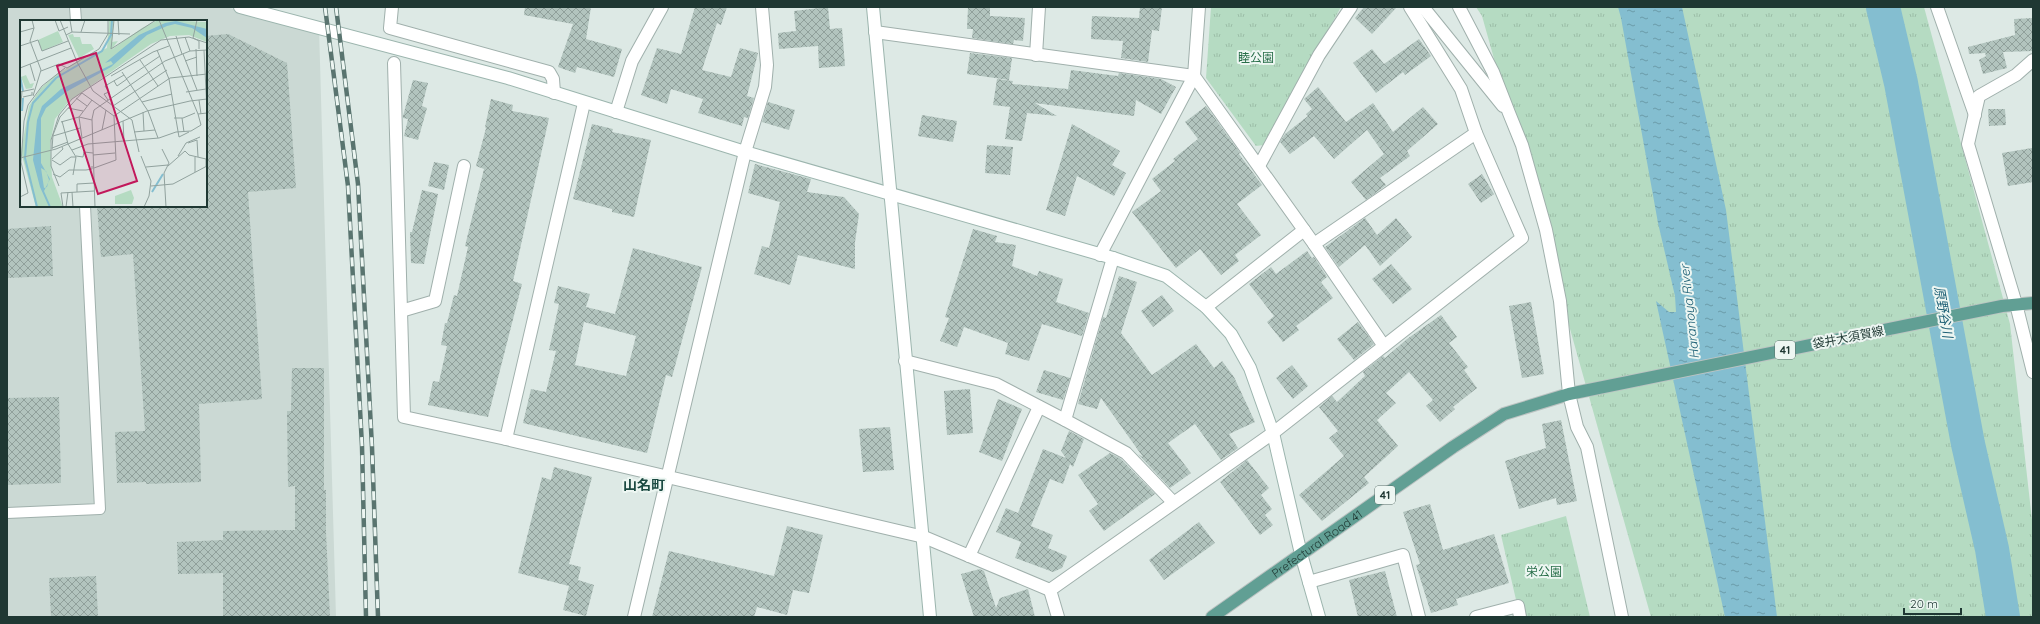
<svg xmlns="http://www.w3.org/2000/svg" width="2040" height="624" viewBox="0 0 2040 624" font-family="Quicksand,'Noto Sans JP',sans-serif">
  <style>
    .built { fill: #cbd9d4; fill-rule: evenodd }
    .grass { fill: url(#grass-tufts) }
    .water { fill: url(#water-ripples) }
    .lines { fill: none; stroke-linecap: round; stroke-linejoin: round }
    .river { stroke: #84bed0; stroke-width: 34 }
    .building { fill: url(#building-cross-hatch); fill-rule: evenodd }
    .lane-casing { stroke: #a0b0ac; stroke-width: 12 }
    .street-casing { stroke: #a0b0ac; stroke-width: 14 }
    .secondary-casing { stroke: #9cb5ae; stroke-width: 14 }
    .primary-casing { stroke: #bcc3c2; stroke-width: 14 }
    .lane { stroke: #fff; stroke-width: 10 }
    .street { stroke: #fff; stroke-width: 12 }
    .secondary { stroke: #fff; stroke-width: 12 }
    .primary { stroke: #619f94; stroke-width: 12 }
    .rail-casing { stroke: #59746f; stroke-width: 4.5 }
    .rail { stroke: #edf6f2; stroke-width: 3; stroke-dasharray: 9; stroke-linecap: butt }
    .labels { text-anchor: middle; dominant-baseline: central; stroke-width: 4; stroke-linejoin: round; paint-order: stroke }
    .shield { fill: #edf6f2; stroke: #5d716c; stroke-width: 1 }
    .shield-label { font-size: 11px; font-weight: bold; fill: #1f3833 }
    .park-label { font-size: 12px; fill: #296f4a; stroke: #edf6f2 }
    .street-label { font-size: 12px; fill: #1f3833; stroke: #edf6f2 }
    .water-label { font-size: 13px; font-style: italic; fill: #1a5d73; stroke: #edf6f2 }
    .quarter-label { font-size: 14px; font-weight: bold; fill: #1b4a42; stroke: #edf6f2 }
    .inset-river { fill: none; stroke: #84bed0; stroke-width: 2 }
    .inset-road { fill: none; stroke: #91a29e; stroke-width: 1 }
    .view { fill: #c2185b; fill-opacity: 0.15; stroke: #c2185b; stroke-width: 2 }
    .inset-edge { fill: none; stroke: #1f3833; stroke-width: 2 }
  </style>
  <defs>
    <pattern id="grass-tufts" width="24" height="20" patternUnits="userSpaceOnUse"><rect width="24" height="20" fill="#b5dbc2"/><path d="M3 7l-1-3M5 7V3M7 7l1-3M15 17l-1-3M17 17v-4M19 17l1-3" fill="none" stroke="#9bbda7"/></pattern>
    <pattern id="water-ripples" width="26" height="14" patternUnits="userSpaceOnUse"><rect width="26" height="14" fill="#84bed0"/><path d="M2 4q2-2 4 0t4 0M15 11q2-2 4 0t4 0" fill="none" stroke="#6b9ba9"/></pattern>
    <pattern id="building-cross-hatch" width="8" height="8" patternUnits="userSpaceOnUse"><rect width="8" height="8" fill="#b2c4be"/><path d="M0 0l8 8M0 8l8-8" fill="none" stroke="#90a09b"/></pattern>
  </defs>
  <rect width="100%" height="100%" fill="#dde9e5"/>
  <path class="built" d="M7 7H225L319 28 336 617H7ZM21 21H206V206H21Z"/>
  <g class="grass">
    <path d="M1211 7H1341L1264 145 1256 146 1206 78Z"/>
    <path d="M1476 7H1924L2010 324 2033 529V617H1651L1482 16Z"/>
    <path d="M1566 516 1590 617H1520L1501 535Z"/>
  </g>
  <path class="water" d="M1618 7H1682L1726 210 1777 617H1725L1656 301 1669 312H1676L1675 296 1658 223 1621 18Z"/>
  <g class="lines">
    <path class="river" d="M1883 7 1901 83 1968 444 1992 549 2003 617"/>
  </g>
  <g class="building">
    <path d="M525 7H591L586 39 622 49 614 77 577 67 575 73 558 67 573 24 524 15Z"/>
    <path d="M695 7H727L721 25 717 23 702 70 731 77 740 48 758 53 747 96 754 98 748 118 744 117 742 126 698 113 703 99 671 89 667 104 641 95 657 48 681 54Z"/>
    <path d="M828 7 830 29 842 28 845 66 819 68 818 46 779 49 778 33 796 31 794 11Z"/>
    <path d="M968 7H990V16L1025 18 1023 41 1014 40 1013 44 972 38 973 29H967Z"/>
    <path d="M1140 7H1162L1159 31 1152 30 1148 62 1121 58 1123 41 1091 39 1092 16 1139 18Z"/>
    <path d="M1364 7H1397L1372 34 1355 18Z"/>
    <path d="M2033 18V51L2003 52 2007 68 1983 74 1979 60 1986 56 1985 53 1969 54 1968 47 2015 35 2014 19Z"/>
    <path d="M228 34 287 63 296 188 248 192 262 399 199 404 201 482 146 484V482L117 483 115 432 145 431 133 254 101 257 97 206H206V36Z"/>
    <path d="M1419 39 1431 56 1405 75 1403 72 1376 93 1353 63 1372 49 1384 64Z"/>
    <path d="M970 53 1012 58 1009 80 967 74Z"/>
    <path d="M1071 70 1118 76 1119 73 1161 79 1176 87 1161 114 1136 100 1134 116 1035 103 1057 116 1027 113 1022 141 1005 139 1010 107 993 105 997 79 1013 81 1012 84 1068 89Z"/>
    <path d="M413 80 428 83 422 106 427 108 418 140 404 136 408 119 403 118V116Z"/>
    <path d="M1318 87 1346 122 1373 103 1393 132 1423 107 1438 124 1407 151 1410 156 1380 178 1386 185 1366 200 1351 182 1384 154 1367 130 1334 159 1314 136 1290 154 1280 142 1285 134 1308 116 1306 114 1312 109 1304 99Z"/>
    <path d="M491 99 513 105 512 111 549 118 513 281 522 284 488 417 428 405 433 381 439 382 447 346 441 345 445 323H447L454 295 457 296 468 247 465 246 484 169 476 166 486 128 485 127Z"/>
    <path d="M768 102 795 110 789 130 762 122Z"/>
    <path d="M1206 106 1240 153 1239 154 1262 185 1237 204 1261 235 1235 255 1239 261 1221 275 1200 249 1176 268 1132 212 1161 191 1152 179 1175 161 1173 159 1198 139 1185 122Z"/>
    <path d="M1988 109H2005L2006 125 1989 126Z"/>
    <path d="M922 115 957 121 953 142 918 136Z"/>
    <path d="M592 124 613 129 612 132 651 140 634 217 612 212V209L573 199Z"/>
    <path d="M1072 124 1120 151 1112 165 1126 173 1114 196 1077 176 1065 216 1046 210Z"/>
    <path d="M987 145 1013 147 1010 175 985 173Z"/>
    <path d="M2032 148 2033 182 2008 186 2002 153Z"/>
    <path d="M434 162 449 165 444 190 428 186Z"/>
    <path d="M755 164 811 179 807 192 844 197 859 214 855 242V269L798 255 790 285 754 274 762 246 769 248 780 202 748 193Z"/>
    <path d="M1482 174 1494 194 1481 203 1468 184Z"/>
    <path d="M422 190 438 194 424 264 411 263 410 232H412Z"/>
    <path d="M1365 218 1377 235 1396 218 1412 237 1380 266 1365 245 1339 267 1325 247Z"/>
    <path d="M51 226 53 276 7 278V229Z"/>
    <path d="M973 229 997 236 995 242 1016 245 1012 266 1037 276 1039 271 1063 279 1056 302 1089 313 1082 336 1042 324 1029 361 1005 354 1008 343 964 327 957 347 940 341 949 318 945 317Z"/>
    <path d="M633 248 702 267 672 377 666 375 647 453 523 423 531 389 546 392 556 351 549 350 559 304 554 303 558 286 590 294 586 307 615 314ZM584 322 636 336 626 376 575 365Z"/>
    <path d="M1307 251 1312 258 1314 257 1327 277 1321 282 1333 298 1296 326 1299 330 1283 342 1267 322 1274 316 1249 284 1271 267 1276 274Z"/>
    <path d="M1391 264 1412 289 1393 304 1372 279Z"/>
    <path d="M1119 276 1137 282 1121 333 1152 375 1196 344 1214 368 1222 361 1234 377 1255 422 1229 434 1238 448 1221 460 1195 424 1168 443 1191 473 1170 488 1138 454 1143 457 1101 398 1097 409 1078 404 1103 317 1106 318Z"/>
    <path d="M1162 295 1174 311 1153 327 1141 311Z"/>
    <path d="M1531 302 1544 374 1522 378 1509 306Z"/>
    <path d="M1441 315 1457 337 1449 343 1468 367 1464 370 1477 388 1453 407 1455 409 1440 422 1426 406 1433 400 1409 372 1386 393 1396 403 1377 420 1398 446 1364 477 1369 483 1322 521 1299 495 1344 456 1329 438 1338 431 1319 407 1332 396 1337 402 1365 376 1363 372 1383 356 1385 358 1407 339Z"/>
    <path d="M1358 322 1374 344 1354 360 1337 339Z"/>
    <path d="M1292 365 1308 386 1293 399 1276 378Z"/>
    <path d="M292 368H324V490H326V532L330 617H223V573L178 574 177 542 223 540V531L295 530V486L288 487 287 411H291Z"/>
    <path d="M1044 370 1070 378 1063 400 1036 392Z"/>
    <path d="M970 389 973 433 947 435 944 391Z"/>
    <path d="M59 397 61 483 7 485V398Z"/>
    <path d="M998 399 1022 409 1002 461 979 452Z"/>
    <path d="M1561 420 1577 501 1557 505 1556 498 1519 509 1505 461 1546 448 1542 424Z"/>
    <path d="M890 427 894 470 863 472 859 429Z"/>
    <path d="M1069 431 1084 439 1073 467 1070 464 1063 484 1050 479 1031 526 1053 535 1048 548 1067 556 1062 568 1053 572 1015 558 1021 542 996 532 1006 508 1018 513 1043 449 1066 458 1061 451Z"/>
    <path d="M1110 453 1121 459 1155 494 1104 531 1089 511 1098 504 1078 475Z"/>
    <path d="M1247 460 1269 488 1261 495 1272 509 1265 515 1273 525 1260 535 1220 482Z"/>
    <path d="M554 467 592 477 569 564 581 567 578 580 594 585 586 616 563 610 569 586 518 573 542 477 551 480Z"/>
    <path d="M1430 504 1443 550 1494 534 1509 583 1456 599 1458 605 1431 613 1416 565 1420 564 1403 512Z"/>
    <path d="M1199 522 1215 543 1164 580 1149 560Z"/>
    <path d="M787 526 823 535 809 593 793 590 787 615 757 607 754 617H652L669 551 774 576Z"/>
    <path d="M980 569 984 571 996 608 1000 598 1028 589 1035 617H974L961 574Z"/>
    <path d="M1385 571 1397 617H1358L1349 580Z"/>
    <path d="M96 576 98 617H51L49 578Z"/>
  </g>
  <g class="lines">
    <defs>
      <g id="lane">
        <path d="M75 7 76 21"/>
        <path d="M7 513 100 509 85 206"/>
      </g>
      <g id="street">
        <path d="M392 7 390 28 549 72 553 79 554 93"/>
        <path d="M1423 7 1503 106"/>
        <path d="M1459 7 1493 72 1509 113 1522 145 1546 230 1560 301 1569 394 1577 427 1587 447 1622 617"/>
        <path d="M1937 7 1975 115"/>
        <path d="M875 32 1194 76 1314 244 1384 346"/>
        <path d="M1036 55 1039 7"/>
        <path d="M2033 60 2016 75 1979 96 1968 144 2016 304 2033 372"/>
        <path d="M394 63 404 417 506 439 924 537 1050 590"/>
        <path d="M616 112 632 61 662 7"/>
        <path d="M1259 166 1319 55 1351 7"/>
        <path d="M1314 244 1476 133"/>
        <path d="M1100 255 1194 76 1199 7"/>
        <path d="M1206 307 1304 230"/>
        <path d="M401 311 435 301 464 166"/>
        <path d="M905 361 996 384 1065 420 1126 453 1173 502"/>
        <path d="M1065 420 1113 258"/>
        <path d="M506 439 584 103"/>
        <path d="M969 556 1039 407"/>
        <path d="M1309 582 1403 555 1419 617"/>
        <path d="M1050 590 1273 433 1522 238 1476 133 1461 89 1410 7"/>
        <path d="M1050 590 1058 617"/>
        <path d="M634 617 745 152 765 87 767 65 762 7"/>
        <path d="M1476 617 1518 606 1520 617"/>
      </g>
      <g id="secondary">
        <path d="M240 7 508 78 745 152 1113 258 1166 276 1206 307 1231 334 1250 368 1273 433 1301 554 1319 617"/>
        <path d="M873 7 930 617"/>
      </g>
      <g id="primary">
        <path id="s1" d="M1212 617 1453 447 1504 414 1569 394 2002 306 2033 303"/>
      </g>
    </defs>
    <use href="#lane" class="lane-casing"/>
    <use href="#street" class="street-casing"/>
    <use href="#secondary" class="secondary-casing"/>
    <use href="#primary" class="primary-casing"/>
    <use href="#lane" class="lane"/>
    <use href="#street" class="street"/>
    <use href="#secondary" class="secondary"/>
    <use href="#primary" class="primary"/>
    <defs>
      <g id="rail">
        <path d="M325 7 348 186 362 446 366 617"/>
        <path d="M336 7 358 184 372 447 378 617"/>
      </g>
    </defs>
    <use href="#rail" class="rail-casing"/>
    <use href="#rail" class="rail"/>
  </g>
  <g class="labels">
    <g class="shield">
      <rect x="1775" y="341" width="20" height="18" rx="3"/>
      <rect x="1375" y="486" width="20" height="18" rx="3"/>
    </g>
    <g class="shield-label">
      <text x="1785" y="350">41</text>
      <text x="1385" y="495">41</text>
    </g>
    <g class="park-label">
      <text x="1256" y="57">睦公園</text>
      <text x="1544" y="571">栄公園</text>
    </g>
    <g class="street-label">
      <text transform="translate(1848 337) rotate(-11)">袋井大須賀線</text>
      <text stroke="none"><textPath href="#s1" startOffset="128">Prefectural Road 41</textPath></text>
    </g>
    <g class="water-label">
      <text transform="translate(1689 312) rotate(-96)">Haranoya River</text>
      <text transform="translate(1944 312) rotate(80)">原野谷川</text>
    </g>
    <g class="quarter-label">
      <text x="644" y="485">山名町</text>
    </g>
  </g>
  <g transform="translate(20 20)">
    <rect width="187" height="187" fill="#dde9e5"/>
    <path d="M89 0H94L92 22 98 21 91 30 122 8 138 0 187 2V22L169 15 150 16 131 24 49 81 35 99 30 124 32 157 43 187H16L1 132 9 86 21 68 37 54 58 41 87 28ZM6 55 10 64 14 63 12 68 6 69 1 57ZM111 170 114 178 112 184H95V176Z" fill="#b5dbc2"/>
    <path d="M38 11 43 22 22 31 18 20ZM53 14 54 17H60L62 24H71L74 29 59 38 48 15Z" fill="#b5dbc2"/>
    <path d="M156 1 187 9V18L172 8 155 4 147 6 127 15 91 47 46 72 26 88 21 98V143L30 159 24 171 31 187H29L20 167 13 140 17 100 22 86 41 69 93 44 91 41 85 43 119 15 145 3ZM21 148 26 151 29 160 27 167 24 168Z" fill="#84bed0" fill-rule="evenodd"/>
    <path class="inset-river" d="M0 56 3 71M2 91 3 78M132 172 143 154M17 187 5 138 8 102 13 83 36 58 82 31 91 15 92 0"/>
    <path class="inset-road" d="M12 0 14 8 10 21 21 50 13 76M35 0 39 11 48 7M40 0 57 42 73 71 112 100 119 132M50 0 52 12M82 0H99M94 0 91 29 136 0M98 0 99 15M139 0 178 94M177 0 173 18 179 21V29M0 12 14 8M61 12 65 0M46 15 52 12 110 14M156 16 162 34M165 17 170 31M0 26 18 20 22 31 48 21M176 29 177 56M137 30 149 59 159 117 169 112M184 30 187 91M163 34 177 70M120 40 138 66M165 41 177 37M10 44 15 61M0 48 51 28M21 51 39 44 47 48 79 29 88 14V0M102 52 128 91 138 118M91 56 133 32 149 26M106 59 140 36M94 61 97 66 107 59M0 72 14 69M166 72 186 69M3 77 12 75V72M56 78 67 86M88 80 84 74 89 72 85 66 104 55M179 80 181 94M170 81 187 79M122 82 152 74M8 85 22 66 45 48M93 86 147 50M48 88 63 91M123 92 124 111M0 95 2 71M94 96 150 58 187 54M154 98H163L175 93M162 98 164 112M42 101 48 124 56 137 53 155M103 101 104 121M41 102 59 97 72 100M82 110 86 90M114 112 135 110M33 116 60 108M62 118 59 97 72 80M168 123 177 120 178 137M32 128 48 122M32 129 33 115 40 97 62 73 94 96M142 129 149 143 144 153 146 187M52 130 68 124 139 118 156 112 171 111 181 105 178 94 187 93M73 135 95 133M56 136 63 137 64 132 73 133M121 136 131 161 129 176 124 187M158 136 166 123 180 117M175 137V152M0 138 36 129 127 91 170 81M32 139 43 129 42 127M32 140 40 145 51 137H56M148 146 165 131 169 135 186 139V147M126 147 148 145M74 148 96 140 94 96M33 154 40 157 49 150H66L72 149V146M39 166 31 146V120L39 95 52 79 141 20 169 17 187 23M131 166 153 164 187 146M52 172 53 187M57 172V164L74 163M0 177 8 173 1 142 4 101 8 85M43 187 41 173 74 171M46 187 48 172M75 187 72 99 74 90 145 41 170 31 187 30"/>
    <path class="view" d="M76 33 117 161 78 174 37 46Z"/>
    <rect width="187" height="187" class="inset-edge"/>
  </g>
  <rect width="2040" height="624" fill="none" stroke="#1f3833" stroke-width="16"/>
  <path d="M1904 608v6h57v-6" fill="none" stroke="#1f3833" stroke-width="2"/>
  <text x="1910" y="608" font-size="12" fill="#1f3833" stroke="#edf6f2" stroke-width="3" paint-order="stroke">20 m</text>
</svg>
